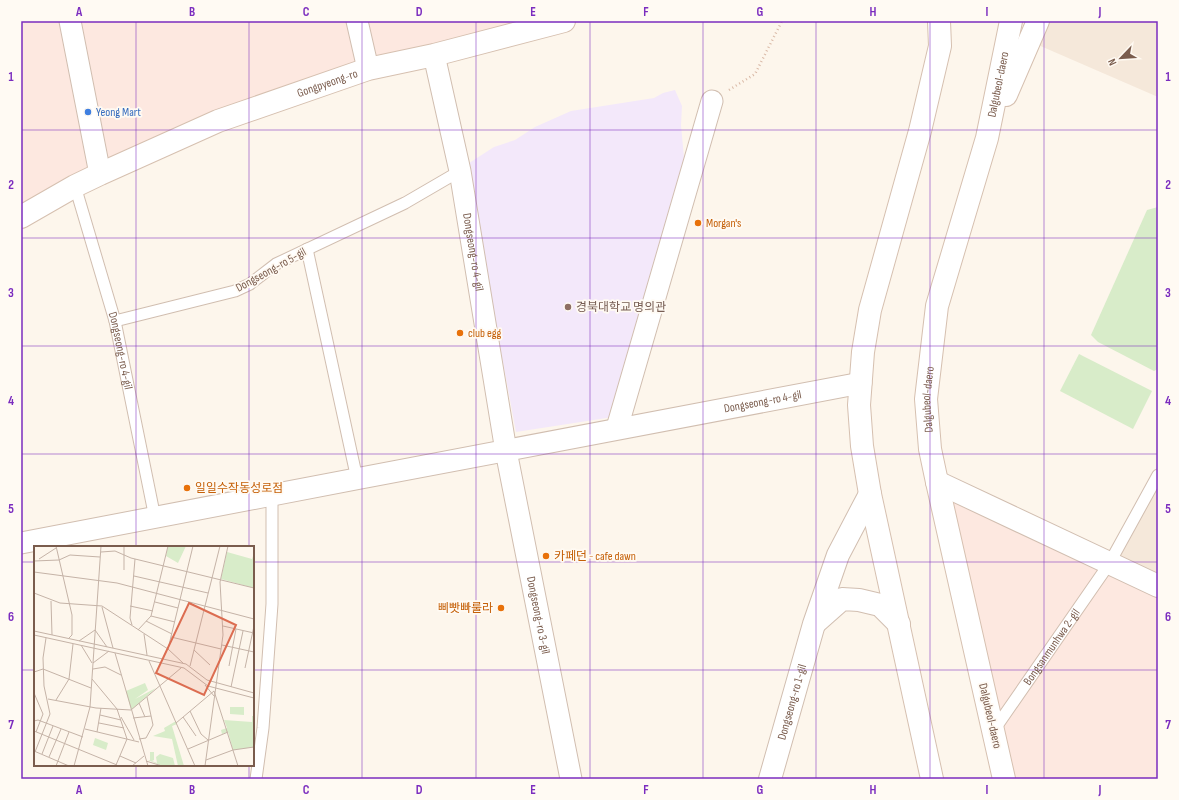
<svg xmlns="http://www.w3.org/2000/svg" width="1179" height="800" viewBox="0 0 1179 800" font-family="'Sofia Sans Condensed','Noto Sans KR',sans-serif">
  <style>
    .residential { fill: #f5e8da }
    .commercial { fill: #fde8e0 }
    .education { fill: #f3e8fa }
    .green { fill: #d8ecc9 }
    .lines { fill: none; stroke-linecap: round; stroke-linejoin: round }
    .service-casing { stroke: #d1beb0; stroke-width: 13 }
    .minor-casing { stroke: #d1beb0; stroke-width: 23 }
    .tertiary-casing { stroke: #d1beb0; stroke-width: 24 }
    .secondary-casing { stroke: #d6c0b0; stroke-width: 24 }
    .path { stroke: #d9b8a5; stroke-width: 2.5; stroke-dasharray: 1 3; stroke-linecap: butt }
    .service { stroke: #fff; stroke-width: 11 }
    .minor { stroke: #fff; stroke-width: 21 }
    .tertiary { stroke: #fff; stroke-width: 22 }
    .secondary { stroke: #fff; stroke-width: 22 }
    .grid { fill: none; stroke: #7b2cbf; stroke-width: 1; stroke-opacity: 0.55 }
    .shop-dot { fill: #3f7fe0; stroke: #fffaf3; stroke-width: 1.5 }
    .food-dot { fill: #e8710a; stroke: #fffaf3; stroke-width: 1.5 }
    .education-dot { fill: #8d6e63; stroke: #fffaf3; stroke-width: 1.5 }
    .labels { text-anchor: middle; dominant-baseline: central; stroke-width: 3.5; stroke-linejoin: round; paint-order: stroke }
    .street-label { font-size: 12px; fill: #7a5c4d; stroke: #fffaf3 }
    .shop-label { font-size: 12px; fill: #366cbe; stroke: #fffaf3; text-anchor: start }
    .food-label { font-size: 12px; fill: #c56008; stroke: #fffaf3; text-anchor: start }
    .education-label { font-size: 12px; fill: #785e54; stroke: #fffaf3; text-anchor: start }
    .inset-road { fill: none; stroke: #c5b3a7; stroke-width: 1 }
    .view { fill: #dc6d51; fill-opacity: 0.15; stroke: #dc6d51; stroke-width: 2 }
    .inset-edge { fill: none; stroke: #7a5c4d; stroke-width: 2 }
    .neatline { fill: none; stroke: #7b2cbf; stroke-width: 1.5 }
    .grid-label { font-size: 13px; text-anchor: middle; font-weight: bold; fill: #7b2cbf }
  </style>
  <rect width="100%" height="100%" fill="#fdf6ec"/>
  <g class="residential">
    <path d="M1038 21H1158V97L1029 41Z"/>
    <path d="M1158 475V586L1109 564Z"/>
  </g>
  <g class="commercial">
    <path d="M21 21H564L368 69 21 217Z"/>
    <path d="M937 482 1158 586V779H1003Z"/>
  </g>
  <path class="education" d="M675 90 682 106 681 125 684 158 613 417 516 432 466 165 494 147 515 140 535 127 571 111 654 98 663 93Z"/>
  <g class="green">
    <path d="M1158 207V369L1154 371 1098 342 1091 335 1147 210Z"/>
    <path d="M1079 354 1152 391 1133 429 1060 391Z"/>
  </g>
  <g class="lines">
    <defs>
      <g id="service">
        <path id="s1" d="M75 186 115 321 155 518"/>
        <path d="M307 249 357 479"/>
        <path d="M115 321 235 291 250 284 276 264 405 203 460 171"/>
        <path id="s2" d="M994 730 1109 564 1158 475"/>
        <path d="M256 779 263 728 272 604V495"/>
      </g>
      <g id="minor">
        <path d="M70 21 100 174"/>
        <path d="M357 21 368 69"/>
        <path id="s3" d="M434 55 460 171 506 451 571 779"/>
        <path d="M617 428 712 101"/>
        <path id="s4" d="M21 543C301 490 581 435 861 383"/>
      </g>
      <g id="tertiary">
        <path d="M937 482 1158 586"/>
        <path d="M816 622 842 599 859 600 880 605 899 624"/>
        <path id="s5" d="M770 779 814 624 838 555 870 494"/>
      </g>
      <g id="secondary">
        <path d="M1006 95 1038 21"/>
        <path id="s6" d="M21 217 75 186 100 174 218 121 368 69 434 55 564 21"/>
        <path d="M932 779 870 494 862 446 859 405 863 352 870 310 920 131 940 46 939 21"/>
        <path id="s7" d="M1004 779 937 482 930 449 926 399 937 306 987 138 1011 21"/>
      </g>
    </defs>
    <use href="#service" class="service-casing"/>
    <use href="#minor" class="minor-casing"/>
    <use href="#tertiary" class="tertiary-casing"/>
    <use href="#secondary" class="secondary-casing"/>
    <path class="path" d="M729 90 755 74 782 21"/>
    <use href="#service" class="service"/>
    <use href="#minor" class="minor"/>
    <use href="#tertiary" class="tertiary"/>
    <use href="#secondary" class="secondary"/>
  </g>
  <path class="grid" d="M136 21V547M249 21V547M362 21V779M476 21V779M590 21V779M703 21V779M816 21V779M930 21V779M1044 21V779M21 130H1158M21 238H1158M21 346H1158M21 454H1158M21 562H35M253 562H1158M21 670H35M253 670H1158M136 765V779M249 765V779"/>
  <circle class="shop-dot" cx="88" cy="112" r="4"/>
  <g class="food-dot">
    <circle cx="698" cy="223" r="4"/>
    <circle cx="460" cy="333" r="4"/>
    <circle cx="187" cy="488" r="4"/>
    <circle cx="546" cy="556" r="4"/>
    <circle cx="501" cy="608" r="4"/>
  </g>
  <circle class="education-dot" cx="568" cy="307" r="4"/>
  <g class="labels">
    <g class="street-label">
      <text stroke="none"><textPath href="#s6" startOffset="335">Gongpyeong-ro</textPath></text>
      <text stroke="none"><textPath href="#s7" startOffset="712">Dalgubeol-daero</textPath></text>
      <text stroke="none"><textPath href="#s3" startOffset="201">Dongseong-ro 4-gil</textPath></text>
      <text transform="translate(271 270) rotate(-29)">Dongseong-ro 5-gil</text>
      <text stroke="none"><textPath href="#s1" startOffset="171">Dongseong-ro 4-gil</textPath></text>
      <text stroke="none"><textPath href="#s7" startOffset="388">Dalgubeol-daero</textPath></text>
      <text stroke="none"><textPath href="#s4" startOffset="755">Dongseong-ro 4-gil</textPath></text>
      <text stroke="none"><textPath href="#s3" startOffset="570">Dongseong-ro 3-gil</textPath></text>
      <text stroke="none"><textPath href="#s2" startOffset="101">Bongsanmunhwa 2-gil</textPath></text>
      <text stroke="none"><textPath href="#s5" startOffset="80">Dongseong-ro 1-gil</textPath></text>
      <text transform="translate(990 716) rotate(77)">Dalgubeol-daero</text>
    </g>
    <g class="shop-label">
      <text x="96" y="112">Yeong Mart</text>
    </g>
    <g class="food-label">
      <text x="706" y="223">Morgan's</text>
      <text x="468" y="333">club egg</text>
      <text x="195" y="488">일일수작동성로점</text>
      <text x="554" y="556">카페던 - cafe dawn</text>
      <text x="493" y="608" text-anchor="end">삐빳빠룰라</text>
    </g>
    <g class="education-label">
      <text x="576" y="307">경북대학교 명의관</text>
    </g>
  </g>
  <g transform="translate(34 546)">
    <rect width="220" height="220" fill="#fdf6ec"/>
    <path d="M134 0H152L144 17 132 10ZM193 6 218 13 220 7V42L187 33ZM111 137 114 144 101 153 122 142 97 164 92 145ZM210 161V169L196 168V161ZM218 170H220V201L199 204 194 186 188 188 187 184 193 182 190 174 218 176ZM142 175 143 178 138 180 150 220H144L138 193 119 190 131 185 130 182ZM61 192 74 197 72 204 59 199ZM116 206H120V214L118 215 123 217 122 211 126 208 139 212 141 220H128L114 214H116Z" fill="#d8ecc9"/>
    <path class="inset-road" d="M22 0 38 69V89L35 92M67 6 81 5 97 12 220 42M5 13 22 2M0 15 25 14 36 9 66 11M90 24V0M0 26 83 37 220 73M100 30 174 47M0 47 26 57 68 60 134 103 149 117M17 55 18 89M121 56 144 62M96 60 119 65M68 61 79 102M117 70 141 76M112 75 138 88M98 79 96 72 101 13M189 80 220 87M61 84 73 101M104 84 117 70 134 0M0 85 152 118 173 134 220 147M110 88 113 109M0 89 150 122 174 140 220 152M137 91 187 103M45 95 61 84M47 99 58 117M188 99 220 106M134 103 159 0M160 104 176 119M81 107 114 220M115 115 161 220M59 117 75 105M156 120 186 0M195 120 202 83M211 122 220 80M59 123 71 121 87 129M0 126 9 123 57 142M58 133 83 163 93 193 82 219M171 139 180 150M197 141 209 85M0 147 9 168 2 186M14 153 62 162 97 164 147 122M22 154 35 133 39 98M105 157 111 171M156 165 167 188 174 194M66 169 87 174M87 171 100 194M149 171 162 190M99 172 117 170M0 175 4 174 49 191M65 177 90 182M142 177 180 145 204 220M51 183 105 196M0 185 83 219M63 186 67 162M105 193 112 192 119 179 113 151M154 203 194 186M0 205 35 220M1 206 16 168 10 140 9 112 12 92M8 208 19 180M86 210 102 217M15 211 27 183M172 214 199 204 220 201M112 215 128 220M22 220 35 186M40 220 56 161 67 0M98 220 110 210M171 220 189 89 186 36 194 0"/>
    <path class="view" d="M155 57 202 79 170 149 122 127Z"/>
    <rect width="220" height="220" class="inset-edge"/>
  </g>
  <rect width="1179" height="800" fill="none" stroke="#fffaf3" stroke-width="44"/>
  <g transform="translate(1121 58) rotate(245)" stroke="#fffaf3" stroke-width="3" paint-order="stroke">
  <path d="M0-3L7 15L0 10L-7 15Z" fill="#7a5c4d"/>
  <text y="-6" font-size="11" font-weight="bold" text-anchor="middle" fill="#7a5c4d">N</text>
  </g>
  <rect x="22" y="22" width="1135" height="756" class="neatline"/>
  <g class="grid-label">
    <text x="79" y="16">A</text>
    <text x="192" y="16">B</text>
    <text x="306" y="16">C</text>
    <text x="419" y="16">D</text>
    <text x="533" y="16">E</text>
    <text x="646" y="16">F</text>
    <text x="760" y="16">G</text>
    <text x="873" y="16">H</text>
    <text x="987" y="16">I</text>
    <text x="1100" y="16">J</text>
    <text x="11" y="81">1</text>
    <text x="1168" y="81">1</text>
    <text x="11" y="189">2</text>
    <text x="1168" y="189">2</text>
    <text x="11" y="297">3</text>
    <text x="1168" y="297">3</text>
    <text x="11" y="405">4</text>
    <text x="1168" y="405">4</text>
    <text x="11" y="513">5</text>
    <text x="1168" y="513">5</text>
    <text x="11" y="621">6</text>
    <text x="1168" y="621">6</text>
    <text x="11" y="729">7</text>
    <text x="1168" y="729">7</text>
    <text x="79" y="794">A</text>
    <text x="192" y="794">B</text>
    <text x="306" y="794">C</text>
    <text x="419" y="794">D</text>
    <text x="533" y="794">E</text>
    <text x="646" y="794">F</text>
    <text x="760" y="794">G</text>
    <text x="873" y="794">H</text>
    <text x="987" y="794">I</text>
    <text x="1100" y="794">J</text>
  </g>
</svg>
